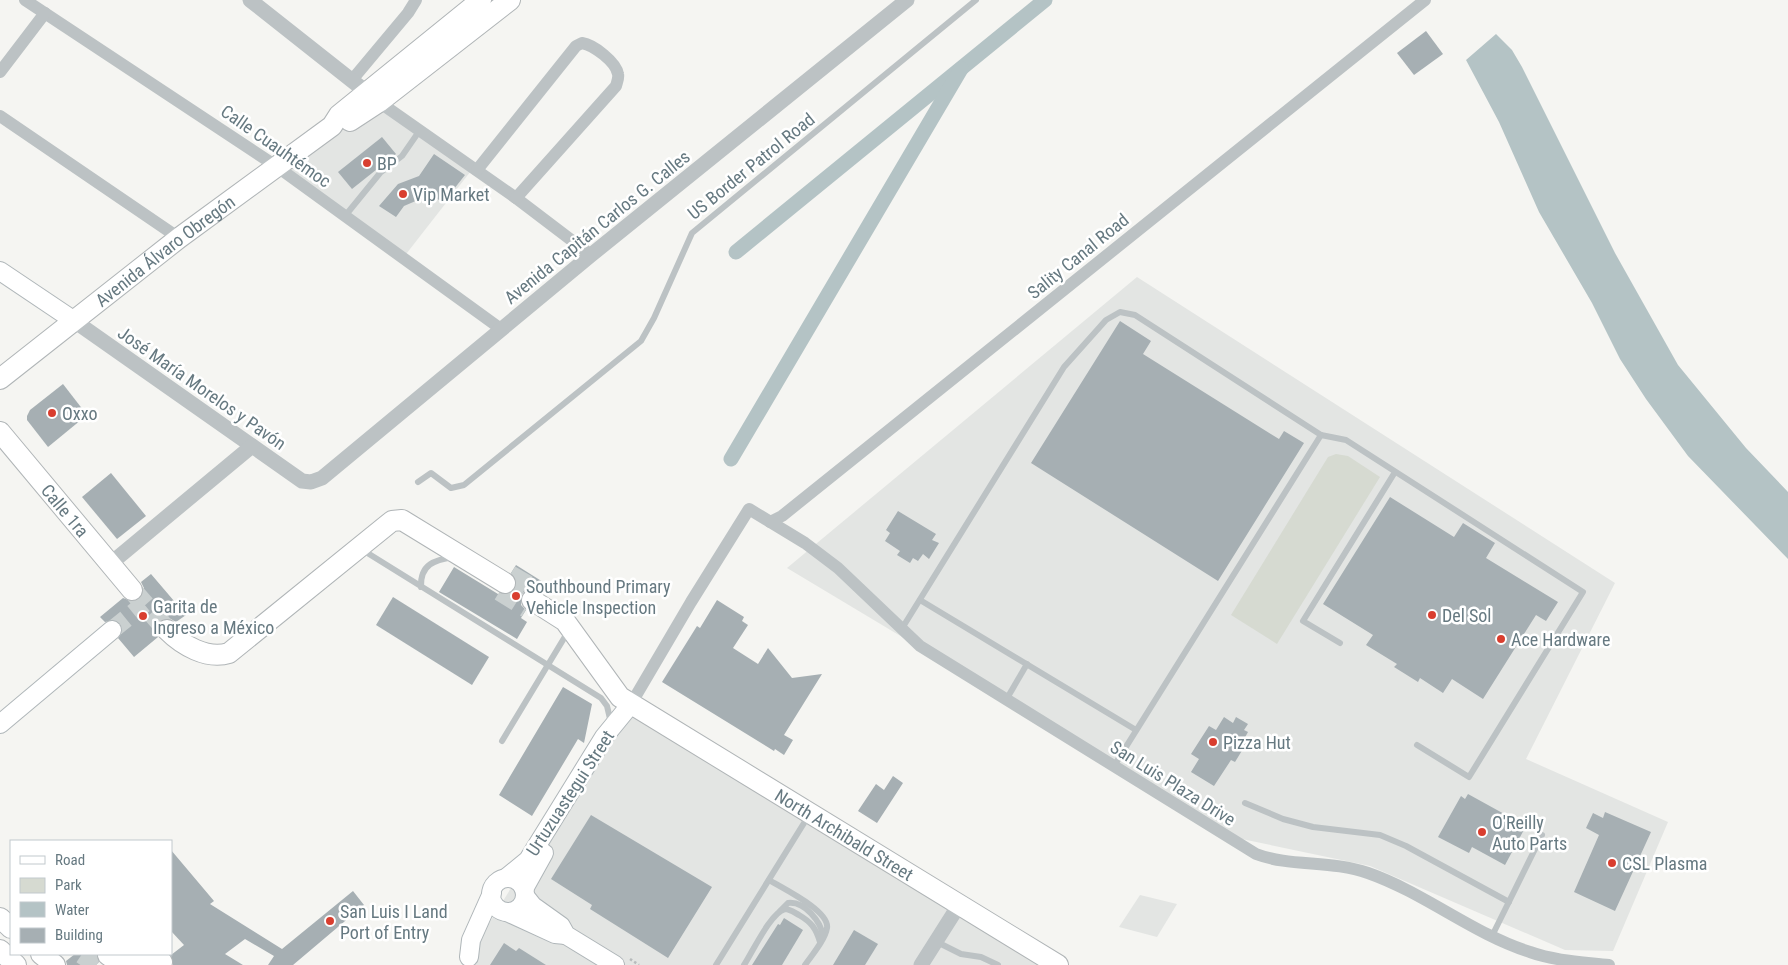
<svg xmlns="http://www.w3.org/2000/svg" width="1788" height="965" viewBox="0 0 1788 965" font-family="'Roboto Condensed',sans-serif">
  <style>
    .built { fill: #e3e5e3 }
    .green { fill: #d6dad1 }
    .water { fill: #b4c3c5 }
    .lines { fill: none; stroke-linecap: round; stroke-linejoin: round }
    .canal { stroke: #b4c3c5; stroke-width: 15 }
    .building { fill: #a6afb3 }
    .secondary-tunnel { stroke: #cad0d0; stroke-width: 18; stroke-dasharray: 18 9; stroke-linecap: butt }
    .trunk-tunnel { stroke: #cad0d0; stroke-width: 20; stroke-dasharray: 20 10; stroke-linecap: butt }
    .secondary-casing { stroke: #afb6b9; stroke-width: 20 }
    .trunk-casing { stroke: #b0b5b7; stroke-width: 22 }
    .path { stroke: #b7bbbc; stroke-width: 2.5; stroke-dasharray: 2.5 2.5; stroke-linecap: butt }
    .service { stroke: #bcc2c4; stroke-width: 6 }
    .minor { stroke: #bcc2c4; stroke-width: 12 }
    .tertiary { stroke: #bcc2c4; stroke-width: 15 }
    .secondary { stroke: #fff; stroke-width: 18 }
    .trunk { stroke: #fff; stroke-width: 20 }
    .poi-dot { fill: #d93e2f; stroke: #fff; stroke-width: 2 }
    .labels { text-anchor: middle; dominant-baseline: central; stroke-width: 5; stroke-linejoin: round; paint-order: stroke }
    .street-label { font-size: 18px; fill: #667981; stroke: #fff }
    .poi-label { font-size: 18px; fill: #667981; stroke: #fff; text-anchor: start }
  </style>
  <rect width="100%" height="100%" fill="#f5f5f2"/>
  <g class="built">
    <path d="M372 96 474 167 403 258 276 166Z"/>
    <path d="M1137 277 1615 583 1526 759 1668 822 1613 951 1565 950 1370 866 1237 838 787 568Z"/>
    <path d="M627 702 1061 965H463Z"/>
    <path d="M1140 895 1177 904 1157 937 1119 927Z"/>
  </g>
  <path class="green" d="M1336 454 1348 456 1380 477 1277 644 1231 615 1328 457Z"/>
  <path class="water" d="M1496 34 1512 50 1522 67 1615 253 1678 365 1746 448 1788 492V559L1688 456 1646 399 1620 359 1592 303 1539 212 1499 122 1466 60Z"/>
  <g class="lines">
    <g class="canal">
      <path d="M736 252 1045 0"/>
      <path d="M731 459 961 69"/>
    </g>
  </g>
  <g class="building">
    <path d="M1426 31 1443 54 1414 75 1397 53Z"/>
    <path d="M382 137 396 154 352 189 338 172Z"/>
    <path d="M434 154 465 175 443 203 435 197 418 200 404 206 396 217 379 206 398 184 419 176Z"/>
    <path d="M1120 321 1151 341 1143 354 1279 439 1284 431 1304 443 1218 581 1031 463Z"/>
    <path d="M63 384 87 415 48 447 27 420V416L30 410Z"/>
    <path d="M111 473 146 516 117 539 82 497Z"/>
    <path d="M1390 497 1454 537 1463 523 1495 543 1486 558 1558 602 1546 621 1536 615 1483 699 1452 679 1443 693 1420 678 1418 682 1394 667 1397 664 1366 645 1373 635 1323 604Z"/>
    <path d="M898 511 936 534 932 540 939 543 929 559 923 554 918 561 913 558 910 563 897 555 900 551 885 541 890 533 886 530Z"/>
    <path d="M516 565 543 582 538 590 527 589 522 594 521 605 526 610 521 618 527 622 517 639 439 592 454 567 498 594H510L517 584 511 573Z"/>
    <path d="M151 574 186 615 176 622 169 618 159 622 155 628 158 637 134 657 118 638 122 633 120 624 115 620 105 622 100 617 123 598 134 602 140 599 144 588 141 582Z"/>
    <path d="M393 597 489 657 472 685 376 625Z"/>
    <path d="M717 600 744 617 742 621 748 625 733 648 758 664 768 648 792 678 822 674 784 735 793 740 784 755 775 749 774 751 662 682 697 626 700 628Z"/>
    <path d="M563 687 592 704 584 743 578 739 532 816 499 795Z"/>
    <path d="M1224 717 1233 723 1236 717 1248 724 1244 730 1248 732 1243 741 1246 744 1235 762 1231 760 1214 786 1191 772 1199 759 1191 754 1209 726 1216 730Z"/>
    <path d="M893 776 903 783 877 823 858 811 876 784 884 790Z"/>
    <path d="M1468 794 1526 826 1505 865 1472 847 1469 853 1438 837 1461 796 1465 799Z"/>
    <path d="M1605 812 1651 832 1615 911 1574 892 1599 835 1586 828 1593 813 1603 818Z"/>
    <path d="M591 815 712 887 668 958 590 909 592 905 551 879Z"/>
    <path d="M171 850 214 901 210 904 282 949 353 891 364 905 293 965H268L274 956 245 939 225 954 243 965H173L171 955 184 945 171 931Z"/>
    <path d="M784 918 803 930 782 965H752L778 924 780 925Z"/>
    <path d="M854 930 878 944 865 965H833Z"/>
    <path d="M504 943 516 951 519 948 546 965H490Z"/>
    <path d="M75 954H96L99 962 96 965H67L66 961Z"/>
  </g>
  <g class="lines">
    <path class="secondary-tunnel" d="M112 630 144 604"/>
    <g class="trunk-tunnel">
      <path d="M510 575 537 591"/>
      <path d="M132 590 167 630"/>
      <path d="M500 591 527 608"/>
      <path d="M82 954 97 964"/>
    </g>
    <defs>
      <g id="secondary">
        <path d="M0 271 73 320"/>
        <path d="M0 724 112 630"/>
        <circle cx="508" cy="895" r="17"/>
        <path d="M506 878 528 860 604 737 631 704"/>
        <path d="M524 889 544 853"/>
        <path d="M525 896 533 906 561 926 566 935 615 965"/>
        <path d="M507 912 555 934 566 935"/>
        <path d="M469 957 471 940 492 893"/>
      </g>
      <g id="trunk">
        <path d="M350 121 379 102 510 0"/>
        <path id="s1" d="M0 379 179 238 332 126 339 115 481 0"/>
        <path id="s2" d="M0 432 132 590"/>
        <path id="s3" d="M532 600 565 621 620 697 1058 965"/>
        <path d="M167 630C182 645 207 660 229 653L387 525 392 521 402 520 505 583"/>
        <path d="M0 918 11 928"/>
        <path d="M0 950 16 965"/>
        <path d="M41 954 55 965"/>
        <path d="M127 954 145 965"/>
        <path d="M149 954 162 962"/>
        <path d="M108 955 123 965"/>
      </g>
    </defs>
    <use href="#secondary" class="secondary-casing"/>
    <use href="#trunk" class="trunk-casing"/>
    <path class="path" d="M630 959 639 965"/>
    <g class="service">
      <path d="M345 216 380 173 402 156 420 130"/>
      <path d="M1321 435 1346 440 1583 592 1469 777 1417 745"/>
      <path d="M418 482 431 473 451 488 464 485 641 341 654 318 692 233 976 0"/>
      <path d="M361 549 601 698 607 706 611 723"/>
      <path d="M421 587C420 564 435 560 453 557"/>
      <path d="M920 600 1136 730"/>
      <path d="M901 630 1064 367 1106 320 1120 312 1135 315 1321 435 1114 766"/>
      <path d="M1340 643 1303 621 1395 472"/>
      <path d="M1006 700 1027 664"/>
      <path d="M502 741 569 630"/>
      <path d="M1245 803 1283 819 1313 827 1380 835 1406 846 1509 902"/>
      <path d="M769 880C782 888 830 911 827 928 825 940 812 955 805 965"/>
      <path d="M780 911 788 903C805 901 821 922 823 936"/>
      <path d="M1492 936 1542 835"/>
      <path d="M937 942 961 954 981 957 998 965"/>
      <path d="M716 965 809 815"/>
      <path d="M744 965C752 953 771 912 785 909 790 909 795 913 799 915 811 922 816 928 820 942"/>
    </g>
    <g class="minor">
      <path d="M25 0 276 166 501 329"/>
      <path d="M0 72 45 13"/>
      <path d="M352 80 408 13 416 0"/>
      <path d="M379 102 516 198 591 255"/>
      <path d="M0 116 179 238"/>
      <path d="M477 170 576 46 582 43C594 45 616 62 618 74 619 78 617 82 616 86L516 198"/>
      <path d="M770 522 782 516 1425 0"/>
      <path d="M631 704 691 602 749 509 805 543 838 568 920 646 1256 854C1290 867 1331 860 1368 873 1425 893 1473 934 1530 952 1555 961 1582 962 1609 965"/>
    </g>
    <g class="tertiary">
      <path d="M250 0 374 98"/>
      <path d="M73 320 302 481 311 482 322 478 591 255 907 0"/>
      <path d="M110 564 252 446"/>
      <path d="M921 965 959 905"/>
    </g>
    <use href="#secondary" class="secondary"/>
    <use href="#trunk" class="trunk"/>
  </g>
  <g class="poi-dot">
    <circle cx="367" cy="163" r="5"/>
    <circle cx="403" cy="194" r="5"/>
    <circle cx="52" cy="413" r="5"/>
    <circle cx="516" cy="596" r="5"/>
    <circle cx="1432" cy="615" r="5"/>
    <circle cx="143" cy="616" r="5"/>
    <circle cx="1501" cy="639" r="5"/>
    <circle cx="1213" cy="742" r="5"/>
    <circle cx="1482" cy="832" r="5"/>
    <circle cx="1612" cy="863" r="5"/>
    <circle cx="330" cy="921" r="5"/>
  </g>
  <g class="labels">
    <g class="street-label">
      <text transform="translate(276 146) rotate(35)">Calle Cuauhtémoc</text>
      <text transform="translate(751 166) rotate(-39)">US Border Patrol Road</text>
      <text transform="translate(597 227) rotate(-39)">Avenida Capitán Carlos G. Calles</text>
      <text stroke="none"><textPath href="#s1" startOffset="209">Avenida Álvaro Obregón</textPath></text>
      <text transform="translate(1078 256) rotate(-39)">Sality Canal Road</text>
      <text transform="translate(202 388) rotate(35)">José María Morelos y Pavón</text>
      <text stroke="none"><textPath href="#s2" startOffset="102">Calle 1ra</textPath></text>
      <text transform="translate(1173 783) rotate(32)">San Luis Plaza Drive</text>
      <text transform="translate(570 793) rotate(-57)">Urtuzuastegui Street</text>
      <text stroke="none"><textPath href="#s3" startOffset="396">North Archibald Street</textPath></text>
    </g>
    <g class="poi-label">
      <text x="377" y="163">BP</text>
      <text x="413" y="194">Vip Market</text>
      <text x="62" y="413">Oxxo</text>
      <text x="526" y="586">Southbound Primary<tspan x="526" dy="21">Vehicle Inspection</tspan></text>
      <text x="153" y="606">Garita de<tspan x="153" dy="21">Ingreso a México</tspan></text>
      <text x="1442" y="615">Del Sol</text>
      <text x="1511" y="639">Ace Hardware</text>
      <text x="1223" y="742">Pizza Hut</text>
      <text x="1492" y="822">O'Reilly<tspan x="1492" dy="21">Auto Parts</tspan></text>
      <text x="1622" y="863">CSL Plasma</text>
      <text x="340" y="911">San Luis I Land<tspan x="340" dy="21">Port of Entry</tspan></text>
    </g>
  </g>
  <rect x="10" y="840" width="162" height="115" fill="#ffffff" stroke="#c2c9cd"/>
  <rect x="20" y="856" width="25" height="8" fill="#ffffff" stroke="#c2c9cd"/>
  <text x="55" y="865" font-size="15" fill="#667981">Road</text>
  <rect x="20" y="878" width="25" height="15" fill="#d6dad1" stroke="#c2c9cd"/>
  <text x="55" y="890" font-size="15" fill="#667981">Park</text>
  <rect x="20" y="902" width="25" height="15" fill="#b4c3c5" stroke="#c2c9cd"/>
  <text x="55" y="915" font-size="15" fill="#667981">Water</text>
  <rect x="20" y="928" width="25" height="15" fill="#a6afb3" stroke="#c2c9cd"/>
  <text x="55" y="940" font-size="15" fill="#667981">Building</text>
</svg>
